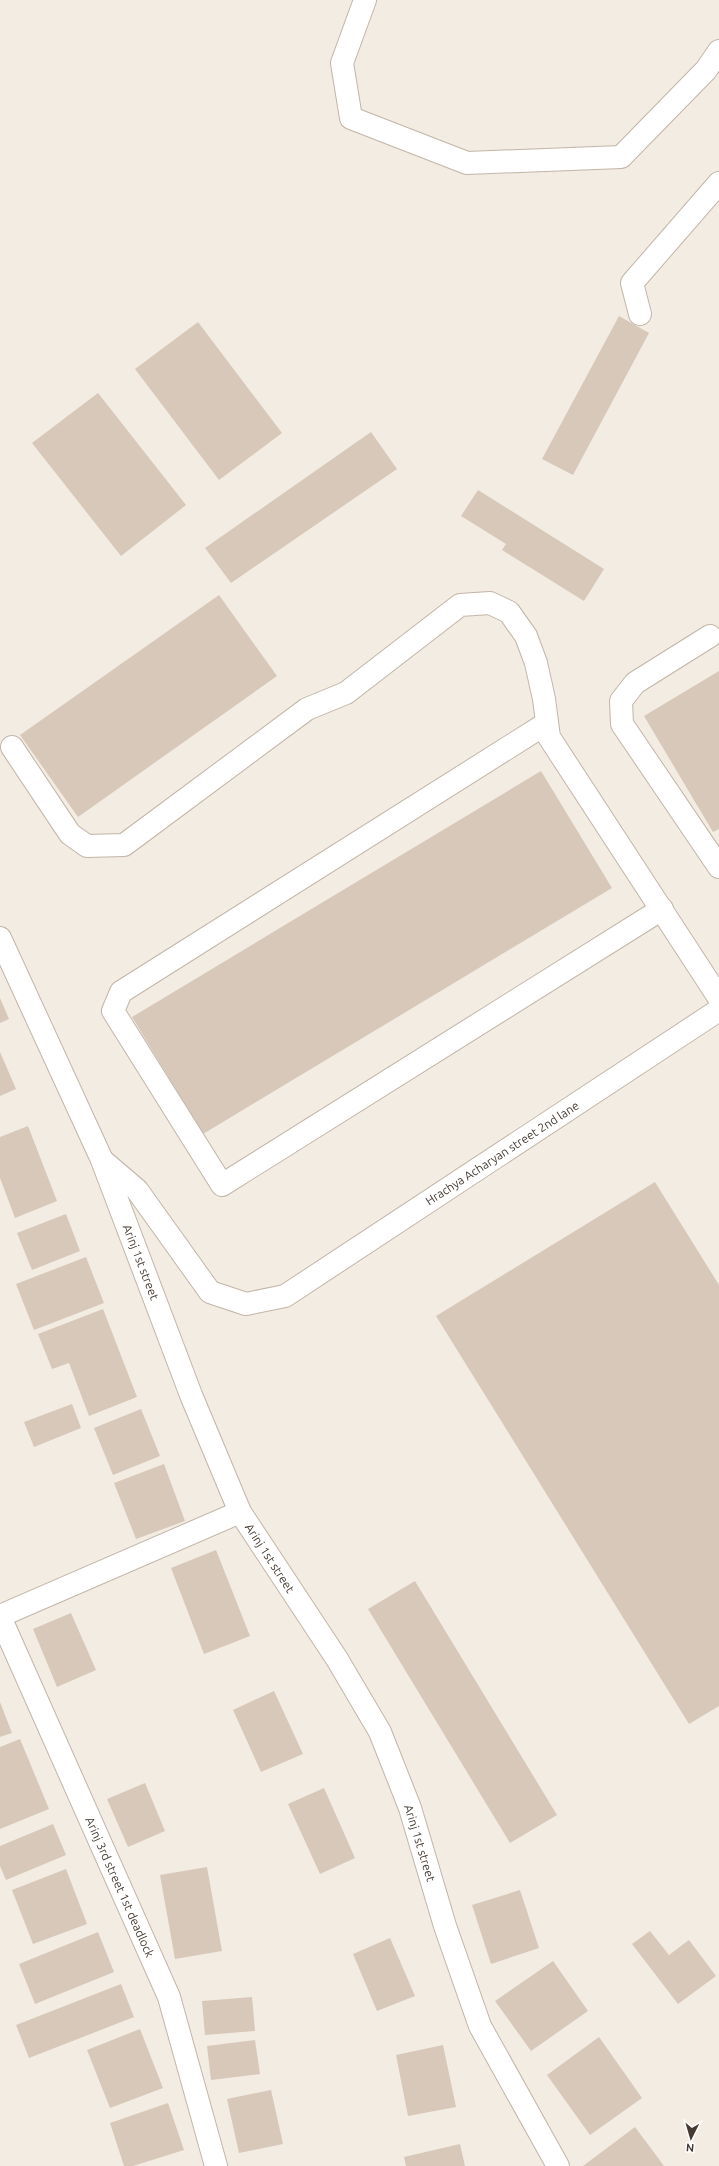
<svg xmlns="http://www.w3.org/2000/svg" width="719" height="2166" viewBox="0 0 719 2166" font-family="Ubuntu,sans-serif">
  <style>
    .building { fill: #d8c8ba }
    .lines { fill: none; stroke-linecap: round; stroke-linejoin: round }
    .minor-casing { stroke: #c2b5a7; stroke-width: 24 }
    .minor { stroke: #fff; stroke-width: 22 }
    .labels { text-anchor: middle; dominant-baseline: central; stroke-width: 3.5; stroke-linejoin: round; paint-order: stroke }
    .street-label { font-size: 12px; fill: #453b32; stroke: #fff }
  </style>
  <rect width="100%" height="100%" fill="#f3ece2"/>
  <g class="building">
    <path d="M619 316 649 333 573 475 542 459Z"/>
    <path d="M198 322 282 433 219 480 135 369Z"/>
    <path d="M98 393 186 505 121 556 32 443Z"/>
    <path d="M371 432 397 469 231 583 205 548Z"/>
    <path d="M478 490 604 569 584 601 502 550 506 544 461 516Z"/>
    <path d="M219 595 277 676 78 817 20 735Z"/>
    <path d="M719 671V829L713 832 644 716Z"/>
    <path d="M541 771 612 888 203 1134 132 1017Z"/>
    <path d="M0 998 9 1019 0 1023Z"/>
    <path d="M0 1052 16 1089 0 1096Z"/>
    <path d="M28 1126 57 1201 15 1218 0 1178V1137Z"/>
    <path d="M655 1182 719 1285V1706L689 1724 436 1316Z"/>
    <path d="M66 1214 80 1251 32 1270 17 1233Z"/>
    <path d="M86 1257 104 1303 34 1330 16 1284Z"/>
    <path d="M103 1309 137 1397 89 1416 69 1363 52 1369 38 1334Z"/>
    <path d="M72 1404 81 1428 34 1447 24 1422Z"/>
    <path d="M141 1409 160 1456 113 1475 94 1428Z"/>
    <path d="M164 1464 185 1521 136 1539 114 1483Z"/>
    <path d="M216 1550 250 1636 204 1654 171 1568Z"/>
    <path d="M415 1581 557 1815 510 1843 368 1609Z"/>
    <path d="M71 1613 96 1670 57 1687 33 1629Z"/>
    <path d="M274 1691 303 1754 261 1772 233 1710Z"/>
    <path d="M0 1702 12 1733 0 1737Z"/>
    <path d="M20 1739 49 1809 0 1829V1747Z"/>
    <path d="M145 1783 165 1831 128 1847 107 1799Z"/>
    <path d="M324 1788 355 1858 320 1874 288 1804Z"/>
    <path d="M53 1824 66 1855 6 1880 0 1866V1846Z"/>
    <path d="M207 1867 222 1951 175 1959 160 1875Z"/>
    <path d="M66 1869 87 1924 33 1944 12 1890Z"/>
    <path d="M520 1890 539 1948 491 1964 472 1905Z"/>
    <path d="M650 1931 669 1955 689 1940 716 1976 678 2004 632 1944Z"/>
    <path d="M98 1932 114 1972 35 2004 19 1964Z"/>
    <path d="M390 1938 415 1996 377 2011 353 1954Z"/>
    <path d="M553 1961 588 2011 531 2051 495 2001Z"/>
    <path d="M121 1984 134 2017 29 2058 16 2025Z"/>
    <path d="M252 1997 255 2031 205 2035 202 2001Z"/>
    <path d="M140 2029 163 2088 110 2108 87 2050Z"/>
    <path d="M599 2037 642 2098 590 2135 547 2075Z"/>
    <path d="M255 2040 260 2074 211 2080 207 2046Z"/>
    <path d="M443 2045 456 2107 408 2116 396 2055Z"/>
    <path d="M271 2090 283 2144 239 2153 227 2099Z"/>
    <path d="M168 2103 184 2150 133 2166H124L110 2123Z"/>
    <path d="M635 2127 664 2166H583Z"/>
    <path d="M460 2144 465 2166H406L404 2157Z"/>
  </g>
  <g class="lines">
    <defs>
      <g id="minor">
        <path d="M365 0 342 63 351 118 467 163 621 157 706 70 719 51"/>
        <path d="M640 314 632 283 719 183"/>
        <path d="M710 636 635 683 621 701 622 724 719 867"/>
        <path d="M547 723 121 992 113 1011 222 1185 662 909"/>
        <path d="M12 747 70 834 87 846 124 845 307 709 346 693 460 605 490 603 509 612 526 636 536 663 544 699 549 737 719 998"/>
        <path d="M0 938 102 1160 191 1395 240 1512 337 1659 380 1732 410 1808 445 1926 480 2026 558 2166"/>
        <path d="M103 1161 137 1190 210 1292 246 1304 285 1296 719 1010"/>
        <path d="M0 1616 240 1512"/>
        <path d="M0 1617 169 1997 216 2166"/>
      </g>
    </defs>
    <use href="#minor" class="minor-casing"/>
    <use href="#minor" class="minor"/>
  </g>
  <g class="labels">
    <g class="street-label">
      <text transform="translate(502 1153) rotate(-33)">Hrachya Acharyan street 2nd lane</text>
      <text transform="translate(141 1262) rotate(69)">Arinj 1st street</text>
      <text transform="translate(270 1558) rotate(57)">Arinj 1st street</text>
      <text transform="translate(420 1843) rotate(73)">Arinj 1st street</text>
      <text transform="translate(120 1887) rotate(66)">Arinj 3rd street 1st deadlock</text>
    </g>
  </g>
  <g transform="translate(691 2138) rotate(185)" stroke="#ffffff" stroke-width="3" paint-order="stroke">
  <path d="M0-3L7 15L0 10L-7 15Z" fill="#453b32"/>
  <text y="-6" font-size="11" font-weight="bold" text-anchor="middle" fill="#453b32">N</text>
  </g>
</svg>
